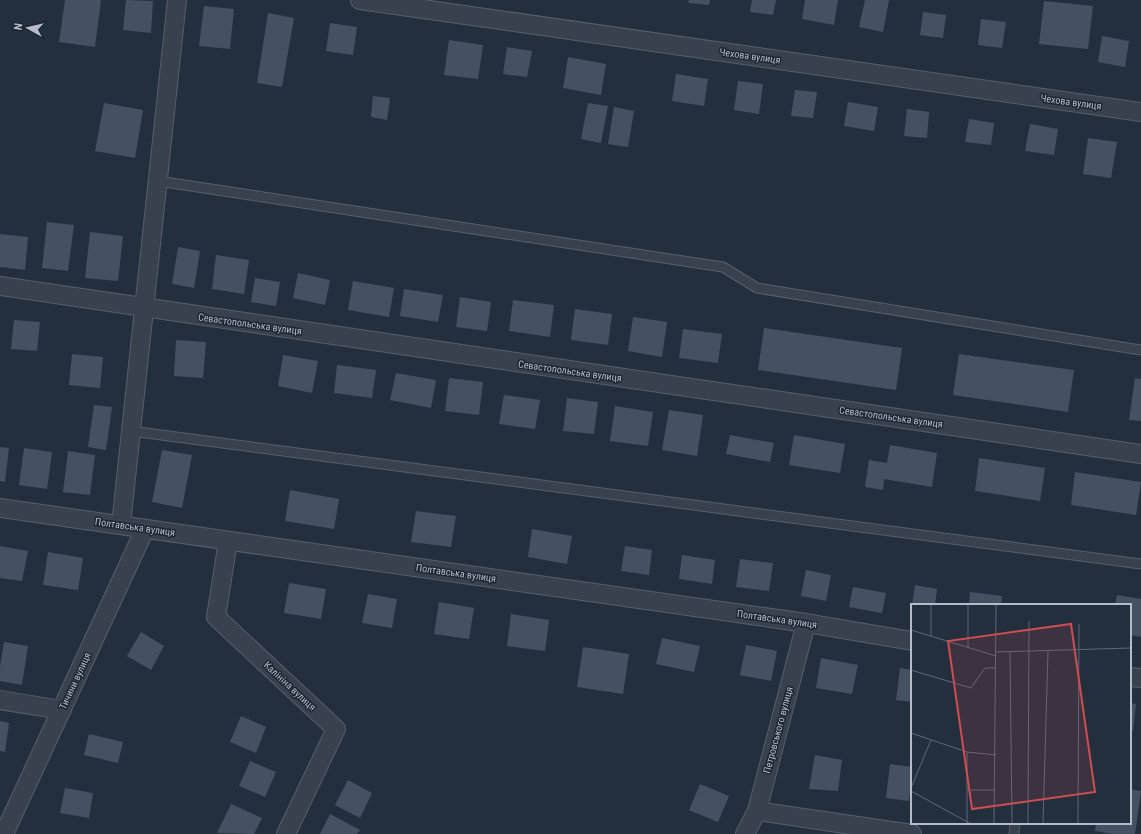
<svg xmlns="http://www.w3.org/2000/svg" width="1141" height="834" viewBox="0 0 1141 834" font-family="'Roboto Condensed',sans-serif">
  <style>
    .building { fill: #455162 }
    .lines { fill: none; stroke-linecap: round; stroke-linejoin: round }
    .service-casing { stroke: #565f6c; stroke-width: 11 }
    .minor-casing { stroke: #565f6c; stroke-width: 20 }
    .service { stroke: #38414e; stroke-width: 9 }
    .minor { stroke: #38414e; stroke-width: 18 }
    .labels { text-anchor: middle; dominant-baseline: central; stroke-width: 3; stroke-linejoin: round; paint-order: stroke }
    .street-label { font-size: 10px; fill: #b4bcc9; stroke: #1d2633 }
    .inset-road { fill: none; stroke: #5e6776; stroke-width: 1 }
    .view { fill: #ce4d50; fill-opacity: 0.15; stroke: #ce4d50; stroke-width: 2 }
    .inset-edge { fill: none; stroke: #b4bcc9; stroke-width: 2 }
  </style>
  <rect width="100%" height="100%" fill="#242f3e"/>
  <g class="building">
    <path d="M65 0H101L95 47 59 42Z"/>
    <path d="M126 0 153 1 151 33 123 30Z"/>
    <path d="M689 0H710L709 5 688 3Z"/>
    <path d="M752 0H776L773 15 750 12Z"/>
    <path d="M805 0H838L834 25 802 19Z"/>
    <path d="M865 0H889L883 32 859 27Z"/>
    <path d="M1044 1 1093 6 1088 49 1039 44Z"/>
    <path d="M204 6 234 9 230 49 199 46Z"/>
    <path d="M923 12 946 15 943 38 920 35Z"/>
    <path d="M268 13 294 18 282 87 257 83Z"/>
    <path d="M981 19 1006 22 1002 48 978 45Z"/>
    <path d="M330 23 357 27 353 55 326 51Z"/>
    <path d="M1102 36 1129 41 1125 67 1098 62Z"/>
    <path d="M449 40 483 45 478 79 444 75Z"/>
    <path d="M507 47 532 51 527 77 503 74Z"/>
    <path d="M568 57 606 64 601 95 563 88Z"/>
    <path d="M676 74 708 79 704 106 672 101Z"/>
    <path d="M738 81 763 84 759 114 734 110Z"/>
    <path d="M795 90 817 92 813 118 791 116Z"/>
    <path d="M373 96 390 98 387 120 371 117Z"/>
    <path d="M848 102 878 107 874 131 844 126Z"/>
    <path d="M104 103 143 110 135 158 95 151Z"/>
    <path d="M588 103 608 106 601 143 581 139Z"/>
    <path d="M614 107 634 111 628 147 608 144Z"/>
    <path d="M907 109 929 112 927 138 904 136Z"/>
    <path d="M969 119 994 123 991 145 965 142Z"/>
    <path d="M1030 124 1058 129 1054 155 1025 151Z"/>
    <path d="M1088 138 1117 142 1111 178 1083 174Z"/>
    <path d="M47 222 74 225 68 271 42 268Z"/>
    <path d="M90 232 123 236 118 281 85 278Z"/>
    <path d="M0 234 28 237 25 270 0 267Z"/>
    <path d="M178 247 200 251 194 288 172 284Z"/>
    <path d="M216 255 249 260 244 294 212 289Z"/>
    <path d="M298 273 330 280 325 305 293 298Z"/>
    <path d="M255 278 280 282 276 306 251 302Z"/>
    <path d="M353 281 394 288 389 317 348 310Z"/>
    <path d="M404 289 443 295 438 322 400 316Z"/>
    <path d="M460 297 491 302 487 331 456 327Z"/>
    <path d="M513 300 554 305 550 337 509 331Z"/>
    <path d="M575 309 612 314 608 345 571 340Z"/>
    <path d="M633 317 667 322 662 357 628 351Z"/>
    <path d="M14 320 40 322 37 351 11 349Z"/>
    <path d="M764 328 902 348 896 390 758 370Z"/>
    <path d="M683 329 722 334 718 363 679 358Z"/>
    <path d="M176 340 206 342 203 378 174 376Z"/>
    <path d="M72 354 103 357 100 388 69 385Z"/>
    <path d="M959 354 1074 370 1068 412 953 395Z"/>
    <path d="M283 355 318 361 312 393 278 386Z"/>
    <path d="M337 365 376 370 372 398 334 393Z"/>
    <path d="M396 373 436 380 431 408 390 400Z"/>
    <path d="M449 378 483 382 479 415 445 411Z"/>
    <path d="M1135 378 1141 379V421L1129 420Z"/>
    <path d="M504 395 540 400 535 429 499 424Z"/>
    <path d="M567 398 598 402 594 434 563 431Z"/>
    <path d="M94 405 112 407 106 450 88 447Z"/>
    <path d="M615 406 653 412 648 446 610 441Z"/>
    <path d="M669 410 703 415 697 456 662 450Z"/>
    <path d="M730 435 774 443 770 462 726 454Z"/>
    <path d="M794 435 845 444 840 473 789 465Z"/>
    <path d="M890 445 937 453 932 487 884 479 883 490 865 487 869 460 887 463Z"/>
    <path d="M0 447 9 448 5 482 0 481Z"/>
    <path d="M24 448 52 452 47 489 19 485Z"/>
    <path d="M162 450 192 455 182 508 152 502Z"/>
    <path d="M68 451 95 455 90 495 63 492Z"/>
    <path d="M979 458 1045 468 1040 501 975 491Z"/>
    <path d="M1075 472 1141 482 1136 515 1071 505Z"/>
    <path d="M290 490 339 499 334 529 285 521Z"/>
    <path d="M416 511 456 516 451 547 411 542Z"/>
    <path d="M532 529 572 536 567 564 528 557Z"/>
    <path d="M0 546 28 551 22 581 0 578Z"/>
    <path d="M625 546 652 550 649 575 621 571Z"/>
    <path d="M48 552 83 558 78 590 43 585Z"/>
    <path d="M682 555 715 560 712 584 679 579Z"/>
    <path d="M740 559 773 563 769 591 736 587Z"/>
    <path d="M806 570 831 575 826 601 801 596Z"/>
    <path d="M289 583 326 589 321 619 284 613Z"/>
    <path d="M915 585 937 589 935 605H912Z"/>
    <path d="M853 587 886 593 882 613 849 607Z"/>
    <path d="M970 592 1002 596 1001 605H969Z"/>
    <path d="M368 594 397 599 392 628 362 623Z"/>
    <path d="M1117 595 1141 599V637L1130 635V605H1115Z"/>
    <path d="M439 602 474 608 469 639 434 634Z"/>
    <path d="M511 614 549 620 545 651 507 646Z"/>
    <path d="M141 632 164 646 151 670 127 656Z"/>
    <path d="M662 638 700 646 694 672 656 664Z"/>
    <path d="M4 642 28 646 22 685 0 681V667Z"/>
    <path d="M746 645 777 651 771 681 740 675Z"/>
    <path d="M583 647 629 654 623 694 577 687Z"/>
    <path d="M821 658 858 665 852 694 816 688Z"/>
    <path d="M900 668 912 670V702L896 700Z"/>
    <path d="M1130 703 1136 704 1133 731 1130 730Z"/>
    <path d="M241 716 266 727 256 753 230 742Z"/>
    <path d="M0 721 9 723 5 752 0 751Z"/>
    <path d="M89 734 123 742 118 763 84 755Z"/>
    <path d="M815 755 842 760 838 791 809 789Z"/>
    <path d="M250 761 276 772 265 797 239 786Z"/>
    <path d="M890 764 912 767 909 801 886 798Z"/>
    <path d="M348 780 372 793 360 818 335 805Z"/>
    <path d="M700 784 729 796 718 822 689 810Z"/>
    <path d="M65 788 93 793 89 818 60 813Z"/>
    <path d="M1130 789 1141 791 1135 834H1113L1095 831 1096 823H1130Z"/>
    <path d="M231 804 262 818 254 834 217 833Z"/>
    <path d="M330 814 360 830 357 834H320Z"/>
  </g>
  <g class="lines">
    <defs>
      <g id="service">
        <path d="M158 181 723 267 757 288 1141 350"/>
        <path d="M131 431 1141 564"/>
        <path d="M1014 834 1015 823"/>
      </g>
      <g id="minor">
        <path d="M360 0 1141 112"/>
        <path d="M0 286 1141 454"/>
        <path d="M0 508 806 623 912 641"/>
        <path d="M121 525 177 0"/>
        <path d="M228 541 216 617 336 729 286 834"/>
        <path d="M1130 677 1141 678"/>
        <path d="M0 700 62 710"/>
        <path d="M757 811 912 834"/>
        <path d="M4 834 145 529"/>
        <path d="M745 834 757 811 806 623"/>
      </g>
    </defs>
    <use href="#service" class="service-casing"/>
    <use href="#minor" class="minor-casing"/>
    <use href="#service" class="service"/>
    <use href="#minor" class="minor"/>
  </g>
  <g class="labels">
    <g class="street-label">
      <text transform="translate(750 56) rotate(8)">Чехова вулиця</text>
      <text transform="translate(1071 102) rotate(8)">Чехова вулиця</text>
      <text transform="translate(250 324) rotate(8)">Севастопольська вулиця</text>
      <text transform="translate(570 371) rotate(8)">Севастопольська вулиця</text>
      <text transform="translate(891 417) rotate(8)">Севастопольська вулиця</text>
      <text transform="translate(135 527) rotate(8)">Полтавська вулиця</text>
      <text transform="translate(456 573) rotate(8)">Полтавська вулиця</text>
      <text transform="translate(777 619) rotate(8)">Полтавська вулиця</text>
      <text transform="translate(75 681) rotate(-65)">Тичини вулиця</text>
      <text transform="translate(290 686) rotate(43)">Калініна вулиця</text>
      <text transform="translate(778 730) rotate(-75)">Петровського вулиця</text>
    </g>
  </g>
  <g transform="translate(911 604)">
    <rect width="220" height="220" fill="#242f3e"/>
    <path class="inset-road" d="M0 26 85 52M20 32V0M57 43V0M85 48 220 44M99 48 101 220M0 66 60 84 74 64H85M0 129 56 148 85 151M56 148V219M0 184 20 136M56 186H84M0 187 60 220M83 220 85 0M117 220 118 17M132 220 137 47M167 220 168 20"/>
    <path class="view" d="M160 20 184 188 61 205 37 37Z"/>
    <rect width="220" height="220" class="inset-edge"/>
  </g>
  <g transform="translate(28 28) rotate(278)" stroke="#1d2633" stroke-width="3" paint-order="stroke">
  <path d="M0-3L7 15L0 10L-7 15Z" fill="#b4bcc9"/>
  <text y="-6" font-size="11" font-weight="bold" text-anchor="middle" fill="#b4bcc9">N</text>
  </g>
</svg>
